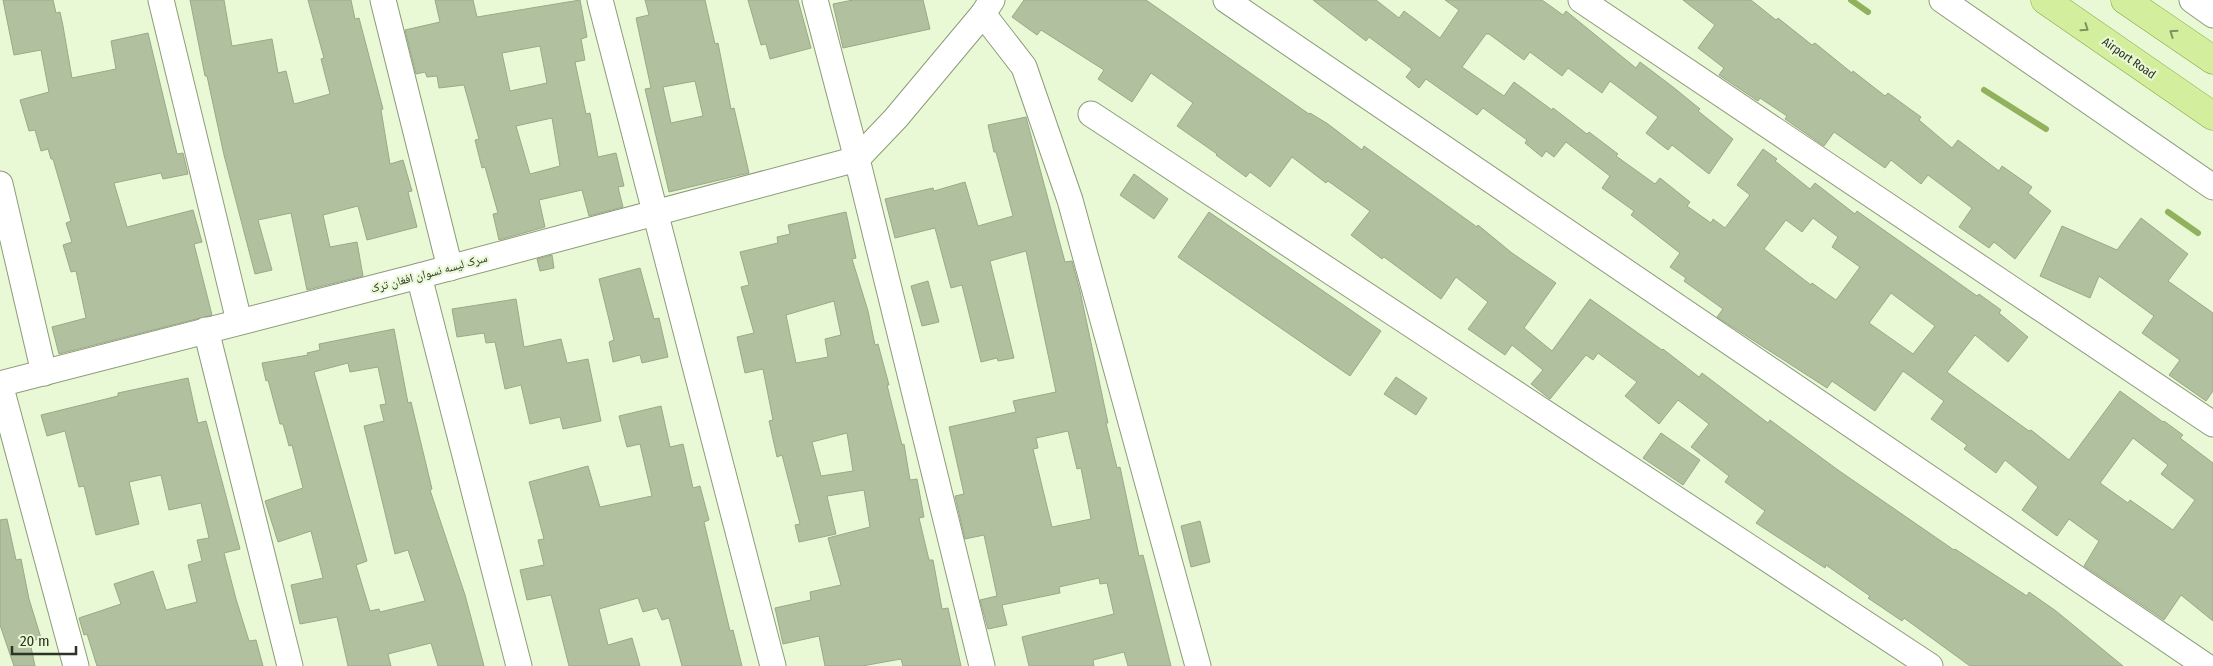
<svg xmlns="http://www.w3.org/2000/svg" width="2213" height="666" viewBox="0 0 2213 666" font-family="'Fira Sans Condensed','Noto Naskh Arabic',sans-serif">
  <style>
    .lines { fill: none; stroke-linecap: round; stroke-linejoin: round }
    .stream { stroke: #91b15d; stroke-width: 6 }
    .building { fill: #b1c09e; stroke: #9ba988; fill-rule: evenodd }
    .street-casing { stroke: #8e9b7b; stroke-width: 27 }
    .primary-casing { stroke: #85a748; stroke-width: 29 }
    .street { stroke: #fff; stroke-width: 25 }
    .primary { stroke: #d3ef9d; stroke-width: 28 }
    .oneway { stroke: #809161 }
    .labels { text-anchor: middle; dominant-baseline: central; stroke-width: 4.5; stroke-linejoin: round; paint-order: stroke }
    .street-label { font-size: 12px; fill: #2d3325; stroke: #e9f8d5 }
  </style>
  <rect width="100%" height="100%" fill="#e9f8d5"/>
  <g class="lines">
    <g class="stream">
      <path d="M1851 0 1868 12"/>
      <path d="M1984 90 2046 129"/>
      <path d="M2168 212 2198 233"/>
    </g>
  </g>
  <g class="building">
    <path d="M3 0H53L56 13 60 12 63 26 72 78 116 69 111 41 148 33 177 154 183 153 188 174 163 179 161 173 114 183 127 227 193 210 202 242 194 244 212 315 59 354 52 327 86 318 76 271 71 272 63 245 72 242 66 223 71 221 53 159H51L48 149 41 151 35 130 29 131 20 100 49 92 41 50 14 55Z"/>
    <path d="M190 0H224L232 46 272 39 278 73 286 71 294 104 330 94 321 59 324 58 308 0H351L355 19 359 18 383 109 381 110 390 164 403 160 412 191 408 192 417 227 367 240 358 206 323 215 330 247 357 242 363 276 307 290 291 213 258 220 272 270 255 274 224 155 207 76H205Z"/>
    <path d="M435 0H473L477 17 580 0 587 37 581 39 585 60 575 62 586 114 590 113 598 157 616 153 624 186 618 187 623 207 589 216 582 190 539 200 545 227 499 240 493 214 498 213 485 167 482 168 475 140 479 139 464 85 439 88 437 76 427 77 425 72 416 74 405 30 440 22ZM540 46 547 83 510 91 502 53ZM552 118 560 166 530 174 516 126Z"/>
    <path d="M645 0H705L715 44 718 43 731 109 734 108 749 173 669 192 645 89 651 88 636 18 649 15ZM695 81 703 116 671 123 663 87Z"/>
    <path d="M748 0H798L811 48 770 59 766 44 761 45Z"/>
    <path d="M853 0H923L930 29 843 48 833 4Z"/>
    <path d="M1024 0H1146L1309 114 1310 113 1328 124 1362 150 1364 146 1477 227 1478 225 1512 253 1556 283 1524 328 1552 351 1590 299 1662 350 1663 349 1699 377 1702 373 1768 423 1770 420 1838 470 1954 550 1955 549 2027 596 2029 592 2056 611 2123 666H1970L1904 618 1902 621 1868 598 1870 596 1826 565 1825 568 1756 523 1765 511 1725 482 1729 476 1691 447 1709 424 1678 400 1659 424 1625 396 1637 382 1598 353 1593 360 1586 355 1550 399 1531 384 1543 370 1512 345 1505 355 1468 329 1488 302 1456 277 1441 299 1384 257 1382 259 1351 235 1370 211 1328 181 1326 183 1292 157 1270 187 1250 172 1246 177 1216 155 1217 154 1177 126 1193 103 1151 73 1132 102 1098 79 1104 70 1041 30 1037 35 1012 17Z"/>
    <path d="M1313 0H1376L1399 18 1404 11 1440 38 1459 10 1445 0H1542L1563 15 1566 11 1636 68 1640 62 1673 87 1700 109 1698 111 1733 139 1709 174 1672 145 1668 150 1646 133 1658 117 1610 81 1602 93 1568 68 1562 76 1530 52 1524 60 1489 34H1486L1462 67 1504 96 1514 82 1552 110 1553 108 1587 134 1589 132 1618 154 1616 156 1655 184 1660 178 1690 202 1687 206 1711 223 1713 219 1725 228 1750 195 1737 185 1763 149 1777 159 1775 161 1810 189 1815 183 1855 214 1857 211 1977 296 1979 294 2001 310 1999 313 2028 337 2008 362 1975 335 1947 372 2029 431 2031 430 2069 460 2120 391 2163 422 2164 421 2183 435 2180 438 2213 463V621L2181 595 2164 620 2084 566 2099 541 2069 519 2057 536 2022 510 2038 487 2005 460 1996 473 1964 449 1967 445 1931 419 1944 401 1903 371 1875 411 1832 381 1827 388 1717 317 1723 309 1684 281 1686 278 1670 267 1680 253 1631 215 1634 211 1602 188 1610 176 1566 142 1554 157 1546 151 1542 157 1525 143 1527 140 1483 108 1477 115 1426 79 1419 88 1406 77 1412 69 1369 37 1366 41ZM1813 218 1838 237 1832 247 1860 267 1836 300 1812 283 1811 285 1764 249 1786 220 1802 232ZM1891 293 1935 326 1913 354 1869 323ZM2133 438 2168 465 2161 474 2195 500 2173 530 2130 500 2128 503 2100 483Z"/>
    <path d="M1683 0H1751L1776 20 1778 18 1812 45 1815 43 1852 73 1853 71 1885 96 1888 93 1921 117 1919 120 1952 148 1958 140 1999 171 2002 166 2032 187 2028 193 2051 211 2015 259 1994 242 1989 248 1959 227 1972 208 1928 175 1921 184 1891 160 1885 168 1834 132 1824 146 1785 119 1787 116 1760 98 1758 101 1719 75 1724 68 1698 48 1715 25Z"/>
    <path d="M1026 117 1065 262 1072 261 1080 291 1108 423H1106L1117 468 1120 467 1139 556 1143 555 1171 666H1128L1124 652 1093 660 1094 666H1029L1022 637 1114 614 1107 583 1100 584 1099 578 1059 587 1060 593 1002 605 1007 625 988 629 980 600 997 596 984 535 965 539 955 496 964 494 949 427 1016 412 1013 401 1056 392 1026 251 990 261 1014 358 998 361 997 358 981 362 962 285 951 288 935 228 895 238 885 199 933 188 934 191 965 182 978 226 1013 216 996 152H994L988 125ZM1068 431 1077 469 1081 468 1091 519 1052 527 1033 449 1038 448 1036 438Z"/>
    <path d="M1134 174 1168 199 1154 219 1120 195Z"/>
    <path d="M846 212 856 258 852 259 868 311 875 345 878 344 889 385H887L902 445 904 444 910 480 917 479 924 517 919 518 929 560H933L942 609 948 608 961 666H903L901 659 862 666H825L819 636 783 644 775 608 811 600 810 592 841 585 828 538 870 527 864 490 827 496 836 534 799 542 795 525 800 524 782 455 777 457 769 421 773 420 763 369 745 373 737 337 754 333 741 287 749 285 740 252 778 243 777 237 790 234 788 225ZM834 301 841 335 825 339 828 357 796 363 786 315ZM847 433 853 471 821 476 812 442Z"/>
    <path d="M1209 212 1381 331 1350 376 1178 257Z"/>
    <path d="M2141 218 2188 254 2168 281 2213 313V391L2206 401 2169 375 2180 360 2142 333 2154 316 2099 276 2090 298 2040 276 2062 226 2117 250Z"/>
    <path d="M552 255 554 268 540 271 537 259Z"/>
    <path d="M640 268 654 319 659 318 668 357 642 363 640 355 613 362 609 342 614 340 599 279Z"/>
    <path d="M928 281 939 322 922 326 911 286Z"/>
    <path d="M516 299 524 347 561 339 567 363 588 359 601 421 563 429 560 417 530 424 521 385 505 389 495 342 486 343 484 333 457 337 452 309Z"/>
    <path d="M394 329 408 403 411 402 432 489 430 490 465 595 484 666H438L431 643 388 654 391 666H348L337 617 300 624 291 585 323 578 311 531 278 542 265 501 303 488 292 445 289 446 283 424H280L268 380 266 381 262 363 308 355 307 353 320 350 319 344ZM348 363 350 372 378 367 386 404 380 405 384 421 364 426 395 554 408 550 425 601 380 612 379 609 370 611 356 565 367 561 314 372Z"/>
    <path d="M1396 377 1427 398 1416 415 1384 394Z"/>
    <path d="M188 378 198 423 206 421 240 549 224 553 236 599 249 641 256 640 263 666H97L87 634 84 635 79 618 121 604 114 584 153 571 166 610 197 602 188 565 202 561 197 540 209 538 201 503 169 510 161 475 129 482 139 524 96 535 84 486 79 487 65 431 47 436 41 415 118 396V393Z"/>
    <path d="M661 406 670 447 683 444 693 488 700 486 709 520 704 522 730 631 733 630 742 666H682L669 618 662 620 657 608 643 612 638 598 599 609 608 645 632 638 640 666H569L551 595 527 600 520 570 544 565 538 540 544 539 529 482 588 466 600 507 652 496 640 444 627 447 619 416Z"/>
    <path d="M1661 433 1700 460 1683 485 1643 458Z"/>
    <path d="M7 519 16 560 21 559 29 599 41 638 30 642 35 666H14L0 625V520Z"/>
    <path d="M1200 521 1210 562 1191 567 1181 526Z"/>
  </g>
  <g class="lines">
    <defs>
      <g id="street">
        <path d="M161 0 239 321"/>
        <path d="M383 0 450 268"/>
        <path d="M600 0 773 666"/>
        <path d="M815 0 857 159 982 666"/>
        <path d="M1226 0 2206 666"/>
        <path d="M1581 0 2213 424"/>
        <path d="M1942 0 2213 187"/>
        <path d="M2192 0 2213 15"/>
        <path d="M983 14 1024 67 1070 200 1198 666"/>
        <path d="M1091 114 1930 666"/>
        <path d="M0 184 44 373"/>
        <path d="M419 276 519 666"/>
        <path d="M206 330 290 666"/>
        <path d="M0 384 419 276 857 159 896 118 983 14 992 0"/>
        <path d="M0 384 76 666"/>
      </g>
      <g id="primary">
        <path d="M2045 0 2213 116"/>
        <path d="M2125 0 2213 60"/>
      </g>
    </defs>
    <use href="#street" class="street-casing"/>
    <use href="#primary" class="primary-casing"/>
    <use href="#street" class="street"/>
    <use href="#primary" class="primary"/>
  </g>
  <defs><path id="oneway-chevron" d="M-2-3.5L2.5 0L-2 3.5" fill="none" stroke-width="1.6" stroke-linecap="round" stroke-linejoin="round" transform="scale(1.25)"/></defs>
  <g class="oneway">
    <use href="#oneway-chevron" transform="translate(2085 28) rotate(35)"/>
    <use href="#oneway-chevron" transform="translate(2173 33) rotate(-146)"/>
  </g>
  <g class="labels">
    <g class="street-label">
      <text transform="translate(2129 58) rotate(35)">Airport Road</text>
      <text transform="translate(429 273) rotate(-15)">سرک لیسه نسوان افغان‌ ترک</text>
    </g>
  </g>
  <path d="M12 646v8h64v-8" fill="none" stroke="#2d3325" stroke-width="2.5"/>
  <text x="20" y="646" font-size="15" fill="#2d3325" stroke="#e9f8d5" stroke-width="4" paint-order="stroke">20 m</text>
</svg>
